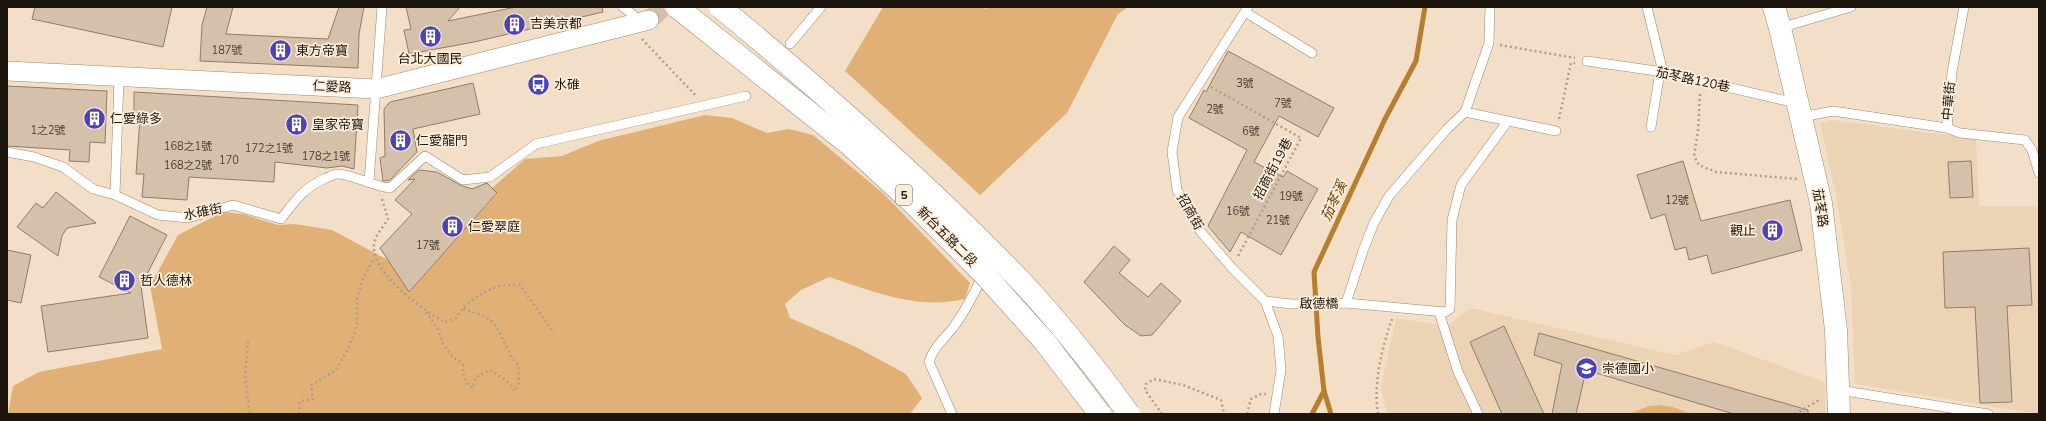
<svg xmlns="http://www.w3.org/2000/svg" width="2046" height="421" viewBox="0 0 2046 421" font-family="'Nunito Sans','Noto Sans TC',sans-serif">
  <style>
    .built { fill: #edd3b6 }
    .green { fill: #e0b077 }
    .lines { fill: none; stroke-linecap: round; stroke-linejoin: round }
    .stream { stroke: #b87e30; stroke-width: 5 }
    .building { fill: #d5c1aa; stroke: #907d68 }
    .street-tunnel { stroke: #d3c1ab; stroke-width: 19; stroke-dasharray: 19 10; stroke-linecap: butt }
    .lane-casing { stroke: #9c8973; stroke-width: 10 }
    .street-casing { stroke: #9c8973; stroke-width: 20 }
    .secondary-casing { stroke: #9c8973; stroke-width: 23 }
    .path { stroke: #ae9e8b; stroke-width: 2.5; stroke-dasharray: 2 3; stroke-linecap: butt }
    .lane { stroke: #fff; stroke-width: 9 }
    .street { stroke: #fff; stroke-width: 19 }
    .secondary { stroke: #fff; stroke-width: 22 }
    .primary-bridge-casing { stroke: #9c8973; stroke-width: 23; stroke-linecap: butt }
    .primary-bridge { stroke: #fff; stroke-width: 22 }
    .labels { text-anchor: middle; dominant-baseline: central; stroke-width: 3.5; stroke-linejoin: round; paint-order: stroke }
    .number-label { font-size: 11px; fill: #4b4135 }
    .shield { fill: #fdedda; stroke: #60564b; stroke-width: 1 }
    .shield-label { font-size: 12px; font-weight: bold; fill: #1d160e }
    .poi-label { font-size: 13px; fill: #1d160e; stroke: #fdedda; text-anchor: start }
    .street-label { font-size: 13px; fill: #1d160e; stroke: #fdedda }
    .water-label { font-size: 14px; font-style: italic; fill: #6a4305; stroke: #fdedda }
  </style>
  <rect width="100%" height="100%" fill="#f3dfc7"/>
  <g class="built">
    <path d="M1832 120 1976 139 1979 206H2039V414L1855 384 1851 287 1837 200 1820 123Z"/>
    <path d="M1471 308 1675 355 1714 342 1825 382V414H1387L1381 387 1396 318 1447 326Z"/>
  </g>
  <g class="green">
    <path d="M883 7H981L987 9V7H1128L1118 14 1067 113 980 195 845 71Z"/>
    <path d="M705 115 732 118 767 133 789 129 813 135 884 194 970 283 965 299C915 310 876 292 829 277L801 290 785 304 790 318 856 347 906 374 922 398 910 414H8L13 386 39 372 162 349 150 286 178 235 223 212 243 214 278 225 295 224 332 230 388 260 409 292 497 194 492 188 525 159 562 156 598 141Z"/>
    <path d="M1661 405 1673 407 1691 414H1629L1649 406Z"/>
  </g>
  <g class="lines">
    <g class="stream">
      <path d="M1312 414 1324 391"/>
      <path d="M1331 414 1324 391 1318 337 1314 272 1385 119 1416 61 1425 7"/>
    </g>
  </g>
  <g class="building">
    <path d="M35 7H172L163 47 32 19Z"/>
    <path d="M207 7H233L226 34 328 39 339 7H364L359 34 358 68 200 61 202 25Z"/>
    <path d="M406 7H460L448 21 516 7H602L603 12 474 42 409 54 404 30 411 29Z"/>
    <path d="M1228 51 1334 108 1318 137 1279 116 1254 162 1283 177 1287 171 1318 189 1281 255 1241 232 1230 252 1208 226 1247 150 1189 118 1204 90 1206 92Z"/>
    <path d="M473 83 480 114 413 129 417 152 390 180 383 181 380 158 385 156 384 109 390 102Z"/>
    <path d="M7 86 107 91 105 143 90 142 89 162 69 161 70 150 7 146Z"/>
    <path d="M134 92 358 105 354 169 342 166 327 168 275 162 274 182 189 177 187 200 142 197 144 174H136L140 118H134Z"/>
    <path d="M1683 161 1701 221 1790 200 1802 250 1712 274 1707 255 1689 260 1686 247 1675 250 1665 214 1651 219 1637 175Z"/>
    <path d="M1971 161 1973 197 1950 198 1948 162Z"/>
    <path d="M419 170 437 172 460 185 472 189 487 183 497 193 409 292 380 248 412 214 395 200 415 179 408 180Z"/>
    <path d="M56 192 96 223 67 228 62 236 58 256 17 227 36 203 43 208Z"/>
    <path d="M130 216 167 235 141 286 148 338 48 352 41 306 131 293 99 277Z"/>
    <path d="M1114 246 1130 260 1119 273 1148 297 1161 283 1181 301 1152 335 1141 336 1125 325 1084 282Z"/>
    <path d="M2029 248 2032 305 2007 306 2012 402 1980 403 1975 307 1945 308 1943 252Z"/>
    <path d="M7 250 31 255 21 303 7 300Z"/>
    <path d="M1504 326 1518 357 1544 414H1502L1470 342Z"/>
    <path d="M1539 333 1808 410V414H1734L1586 370 1576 414H1552L1562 364 1534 355Z"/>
  </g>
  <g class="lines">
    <path class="street-tunnel" d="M649 20 664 7"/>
    <defs>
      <g id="lane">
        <path d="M623 7 642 22"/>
        <path d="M1248 7 1178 117 1172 152 1177 190 1201 232 1232 268 1265 301 1278 336 1281 370 1274 414"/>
        <path d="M1647 7 1663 72"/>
        <path d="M1964 7 1952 72 1947 128 1960 133 2025 140 2032 150 2039 173"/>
        <path d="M1245 12 1312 53"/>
        <path d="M1780 28 1851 7"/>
        <path d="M790 44 821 7"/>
        <path d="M1587 61 1663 72 1796 103"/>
        <path d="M1465 112 1556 131"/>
        <path d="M1801 117 1833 111 1947 128"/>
        <path d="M1651 127 1660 72"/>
        <path d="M7 152 34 157 63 167 93 189 115 195 158 215 188 218 233 205 281 219C295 201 303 188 326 178 329 177 334 174 337 174 349 173 375 187 390 188L425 156 463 180 490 177 536 144 746 96"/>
        <path d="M369 182 382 7"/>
        <path d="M115 195 119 78"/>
        <path d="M1265 301 1291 304 1346 303 1445 312 1450 309 1452 220 1461 185 1507 122"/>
        <path d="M1346 303 1364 248 1374 223 1389 196 1447 129 1465 112 1489 43 1490 7"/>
        <path d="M1439 312 1458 372 1478 414"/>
        <path d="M1839 390 1988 414"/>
        <path d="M952 414 929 362C933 348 943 340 952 329 965 312 974 294 983 275"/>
      </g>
      <path id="street" d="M7 71 376 89 649 20"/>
      <path id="secondary" d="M1774 7 1780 28 1821 203 1836 330 1839 414"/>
    </defs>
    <use href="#lane" class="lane-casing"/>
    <use href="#street" class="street-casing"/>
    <use href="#secondary" class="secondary-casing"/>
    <g class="path">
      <path d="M642 39 695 95"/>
      <path d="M1500 45 1575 58"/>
      <path d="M1211 87 1301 138 1238 256"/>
      <path d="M1700 94 1698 131 1694 156 1699 165 1716 172 1797 179"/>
      <path d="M1559 119 1571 63H1575"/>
      <path d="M382 199 388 219C384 226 377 233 375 240 365 270 423 310 445 322L456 318C464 304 484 290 500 286 506 285 513 285 520 285L554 333"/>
      <path d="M426 312 438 329 443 344 452 356 463 364C462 375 465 382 473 388L476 377 490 370 506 380 515 391 519 383 518 365C505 352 503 331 489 319 483 314 470 312 462 308"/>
      <path d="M248 341 245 376 250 414"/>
      <path d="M299 414 300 401 313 399 311 385 336 370 349 347 357 326V299L362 281 374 258"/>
      <path d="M1162 414 1145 390 1146 384 1154 379 1183 385 1221 400 1224 414"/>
      <path d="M1247 414 1251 399 1261 394H1266"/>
      <path d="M1378 414C1373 383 1382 348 1392 319"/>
      <path d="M1795 414 1821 399"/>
    </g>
    <use href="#lane" class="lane"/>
    <use href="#street" class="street"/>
    <use href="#secondary" class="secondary"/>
    <defs>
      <g id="primary-bridge">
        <path d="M677 7 850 145 915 205 984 274 1045 342 1100 414"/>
        <path d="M720 7C823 92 923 180 1016 276 1057 319 1094 366 1129 414"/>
      </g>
    </defs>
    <use href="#primary-bridge" class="primary-bridge-casing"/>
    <use href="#primary-bridge" class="primary-bridge"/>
  </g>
  <defs>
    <symbol id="building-disc" viewBox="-11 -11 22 22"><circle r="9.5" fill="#4c43b9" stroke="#fdedda"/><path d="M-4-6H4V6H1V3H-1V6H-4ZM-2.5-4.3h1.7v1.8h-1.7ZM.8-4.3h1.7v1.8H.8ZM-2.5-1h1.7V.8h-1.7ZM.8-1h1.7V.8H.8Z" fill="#fff"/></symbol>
    <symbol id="bus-disc" viewBox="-11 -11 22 22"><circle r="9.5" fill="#4c43b9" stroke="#fdedda"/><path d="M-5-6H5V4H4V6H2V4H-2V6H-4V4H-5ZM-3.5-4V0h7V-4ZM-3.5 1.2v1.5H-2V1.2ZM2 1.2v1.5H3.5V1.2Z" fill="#fff"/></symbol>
    <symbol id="school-disc" viewBox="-11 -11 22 22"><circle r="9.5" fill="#4c43b9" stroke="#fdedda"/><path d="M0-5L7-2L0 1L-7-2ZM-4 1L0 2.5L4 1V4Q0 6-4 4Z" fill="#fff"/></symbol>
  </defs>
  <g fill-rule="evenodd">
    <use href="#building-disc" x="502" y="12" width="25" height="25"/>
    <use href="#building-disc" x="418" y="24" width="25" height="25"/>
    <use href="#building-disc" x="268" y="38" width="25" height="25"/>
    <use href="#bus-disc" x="526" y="72" width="25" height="25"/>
    <use href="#building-disc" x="82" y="106" width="25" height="25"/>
    <use href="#building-disc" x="284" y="112" width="25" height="25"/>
    <use href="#building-disc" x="388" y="128" width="25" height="25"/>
    <use href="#building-disc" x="440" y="214" width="25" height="25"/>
    <use href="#building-disc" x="1760" y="218" width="25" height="25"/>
    <use href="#building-disc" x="112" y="268" width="25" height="25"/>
    <use href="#school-disc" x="1574" y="356" width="25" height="25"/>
  </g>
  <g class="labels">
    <g class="number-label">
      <text x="227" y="50">187號</text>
      <text x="1245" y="83">3號</text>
      <text x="1283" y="103">7號</text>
      <text x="1215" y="109">2號</text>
      <text x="48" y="130">1之2號</text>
      <text x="1251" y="131">6號</text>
      <text x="188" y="146">168之1號</text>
      <text x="269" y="148">172之1號</text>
      <text x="326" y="156">178之1號</text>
      <text x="229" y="160">170</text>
      <text x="188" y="165">168之2號</text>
      <text x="1291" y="196">19號</text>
      <text x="1677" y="200">12號</text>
      <text x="1238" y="211">16號</text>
      <text x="1278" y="220">21號</text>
      <text x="428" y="245">17號</text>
    </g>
    <rect class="shield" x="896" y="185" width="16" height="20" rx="3"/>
    <g class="shield-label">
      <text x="904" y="195">5</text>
    </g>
    <g class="poi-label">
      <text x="530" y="24">吉美京都</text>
      <text x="296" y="51">東方帝寶</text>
      <text x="430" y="59" text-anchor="middle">台北大國民</text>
      <text x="554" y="85">水碓</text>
      <text x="110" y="119">仁愛綠多</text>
      <text x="312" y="125">皇家帝寶</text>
      <text x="416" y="141">仁愛龍門</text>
      <text x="468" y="227">仁愛翠庭</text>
      <text x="1756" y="231" text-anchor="end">觀止</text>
      <text x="140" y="281">哲人德林</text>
      <text x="1602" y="369">崇德國小</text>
    </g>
    <g class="street-label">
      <text transform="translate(1693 80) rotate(12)">茄苳路120巷</text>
      <text transform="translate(332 87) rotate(3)">仁愛路</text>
      <text transform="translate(1949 101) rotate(-85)">中華街</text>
      <text transform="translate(1273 169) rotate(-62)">招商街19巷</text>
      <text transform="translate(1820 208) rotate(81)">茄苳路</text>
      <text transform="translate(203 212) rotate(-11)">水碓街</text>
      <text transform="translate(1190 212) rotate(60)">招商街</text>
      <text transform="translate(947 237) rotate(45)">新台五路二段</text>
      <text x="1319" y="304">啟德橋</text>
    </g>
    <g class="water-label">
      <text transform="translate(1334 201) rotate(-65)">茄苳溪</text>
    </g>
  </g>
  <rect width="2046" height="421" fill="none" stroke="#1d160e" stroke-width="16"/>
</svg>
